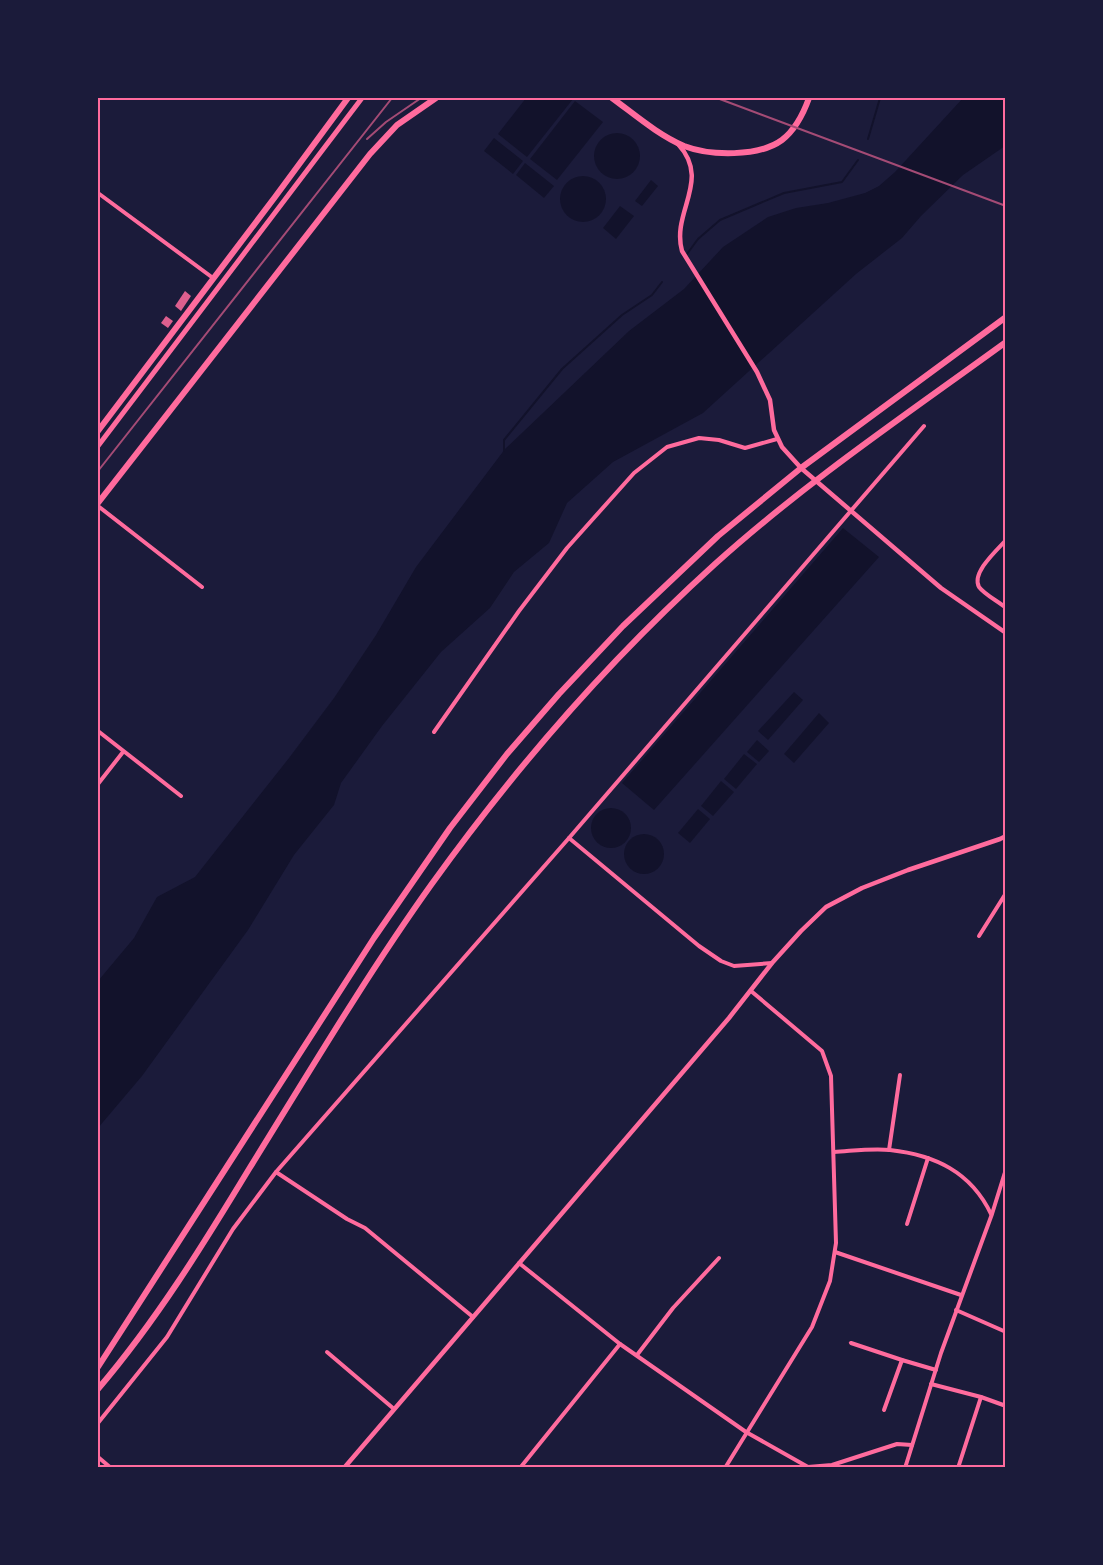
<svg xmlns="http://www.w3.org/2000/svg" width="1103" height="1565" viewBox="0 0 1103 1565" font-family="Overpass,sans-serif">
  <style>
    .water { fill: #12122b }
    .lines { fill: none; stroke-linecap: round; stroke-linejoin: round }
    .stream { stroke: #12122b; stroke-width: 2 }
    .building { fill: #dd5f8e }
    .minor { stroke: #ff6b9d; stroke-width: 4 }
    .tertiary { stroke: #ff6b9d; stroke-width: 4.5 }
    .primary { stroke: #ff6b9d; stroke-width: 5 }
    .trunk { stroke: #ff6b9d; stroke-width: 6 }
    .rail { stroke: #a44b75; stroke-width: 2 }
    .neatline { fill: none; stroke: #ff6b9d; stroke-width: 2 }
  </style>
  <rect width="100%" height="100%" fill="#1b1b3a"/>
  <g class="water">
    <path d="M526 98H571L573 99 527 157 498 134Z"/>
    <path d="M963 98H1005V146L963 175 921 216 902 238 856 274 703 413 613 462 567 503 549 543 514 572 490 608 441 652 382 726 341 783 334 805 294 855 248 930 142 1076 98 1128V981L134 938 157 897 195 877 289 758 334 698 376 635 416 567 505 449 629 331 684 289 723 247 768 217 796 208 828 203 865 193 879 186 895 172Z"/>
    <path d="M575 101 603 122 557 180 530 159Z"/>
    <circle cx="617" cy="156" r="23"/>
    <path d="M494 138 523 161 513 174 484 151Z"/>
    <path d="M525 163 554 186 544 198 516 175Z"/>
    <circle cx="583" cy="199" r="23"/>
    <path d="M651 180 658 186 642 206 635 201Z"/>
    <path d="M620 206 634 216 616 239 603 228Z"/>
    <path d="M843 528 879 557 654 810 622 783Z"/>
    <path d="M794 692 803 700 768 740 758 731Z"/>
    <path d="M819 713 829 723 794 763 784 754Z"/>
    <path d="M757 740 769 751 759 762 747 752Z"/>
    <path d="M744 754 757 764 736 789 724 779Z"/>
    <path d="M721 781 734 792 713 816 701 806Z"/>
    <circle cx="611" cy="828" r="20"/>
    <path d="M698 809 710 819 690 843 678 833Z"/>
    <circle cx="644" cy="854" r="20"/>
  </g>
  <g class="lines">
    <g class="stream">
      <path d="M868 139 880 98"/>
      <path d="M687 254 698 239 720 220 784 193 842 182 858 160"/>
      <path d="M504 451V440L562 369 622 315 652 295 662 282"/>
    </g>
  </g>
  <g class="building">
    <path d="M185 291 191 296 181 311 175 306Z"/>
    <path d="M166 316 173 321 168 328 161 323Z"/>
  </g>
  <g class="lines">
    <g class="minor">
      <path d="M98 193 213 278"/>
      <path d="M98 506 202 587"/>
      <path d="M1006 540C997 550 971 573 979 587 985 595 998 601 1006 608"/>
      <path d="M98 731 181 796"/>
      <path d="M434 732 519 611 567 548 634 473 667 447 699 438 719 440 745 448 777 439"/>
      <path d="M98 784 123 752"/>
      <path d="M569 838 699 946 721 961 734 966 772 963"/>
      <path d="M979 936 1006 893"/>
      <path d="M889 1150 900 1075"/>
      <path d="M834 1152C852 1151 872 1148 890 1150 935 1155 971 1172 991 1214"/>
      <path d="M276 1172 347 1219 365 1228 473 1317"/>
      <path d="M907 1224 928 1158"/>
      <path d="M835 1252 961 1295"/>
      <path d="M519 1263 620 1344 746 1432 808 1467 832 1465 897 1444 912 1445"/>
      <path d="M956 1310 1006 1332"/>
      <path d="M851 1343 902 1360"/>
      <path d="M327 1352 394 1409"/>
      <path d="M637 1355 673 1308 719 1258"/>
      <path d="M931 1384 981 1397 1006 1406"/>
      <path d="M884 1410 902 1360 936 1370"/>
      <path d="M98 1423 167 1337 233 1229 276 1172 569 838 924 426"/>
      <path d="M98 1457 111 1468"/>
      <path d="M520 1468 620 1344"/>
      <path d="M725 1468 812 1327 830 1281 836 1243 831 1076 822 1051 751 991"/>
      <path d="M905 1468 941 1353 992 1214 1006 1169"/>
      <path d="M958 1468 981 1397"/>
    </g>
    <g class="tertiary">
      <path d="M678 144C712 181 671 211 682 251L757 372 770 400 774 430 782 447 801 468 941 588 1006 633"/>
      <path d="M344 1468 729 1018 772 963 801 931 826 907 862 888 908 870 1000 839 1006 836"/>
    </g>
    <path class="primary" d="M98 446 362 98"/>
    <g class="trunk">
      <path d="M612 98C634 114 658 135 684 146 710 156 759 157 782 140 795 130 804 112 809 98"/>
      <path d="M98 431 275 197 348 98"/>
      <path d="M98 503 370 154 397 125 436 98"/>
      <path d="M98 1367 374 938 450 828 507 754 559 694 623 626 718 536 801 468 1006 317"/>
      <path d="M98 1389C156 1321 203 1245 249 1169 308 1074 366 976 431 885 515 768 609 660 715 564 806 482 907 414 1006 342"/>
    </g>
    <g class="rail">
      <path d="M717 98 1006 206"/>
      <path d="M367 139 386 122 421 98"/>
      <path d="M98 471 392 98"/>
    </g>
  </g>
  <rect width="1103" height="1565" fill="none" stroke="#1b1b3a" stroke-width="198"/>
  <rect x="99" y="99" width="905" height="1367" class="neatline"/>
</svg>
